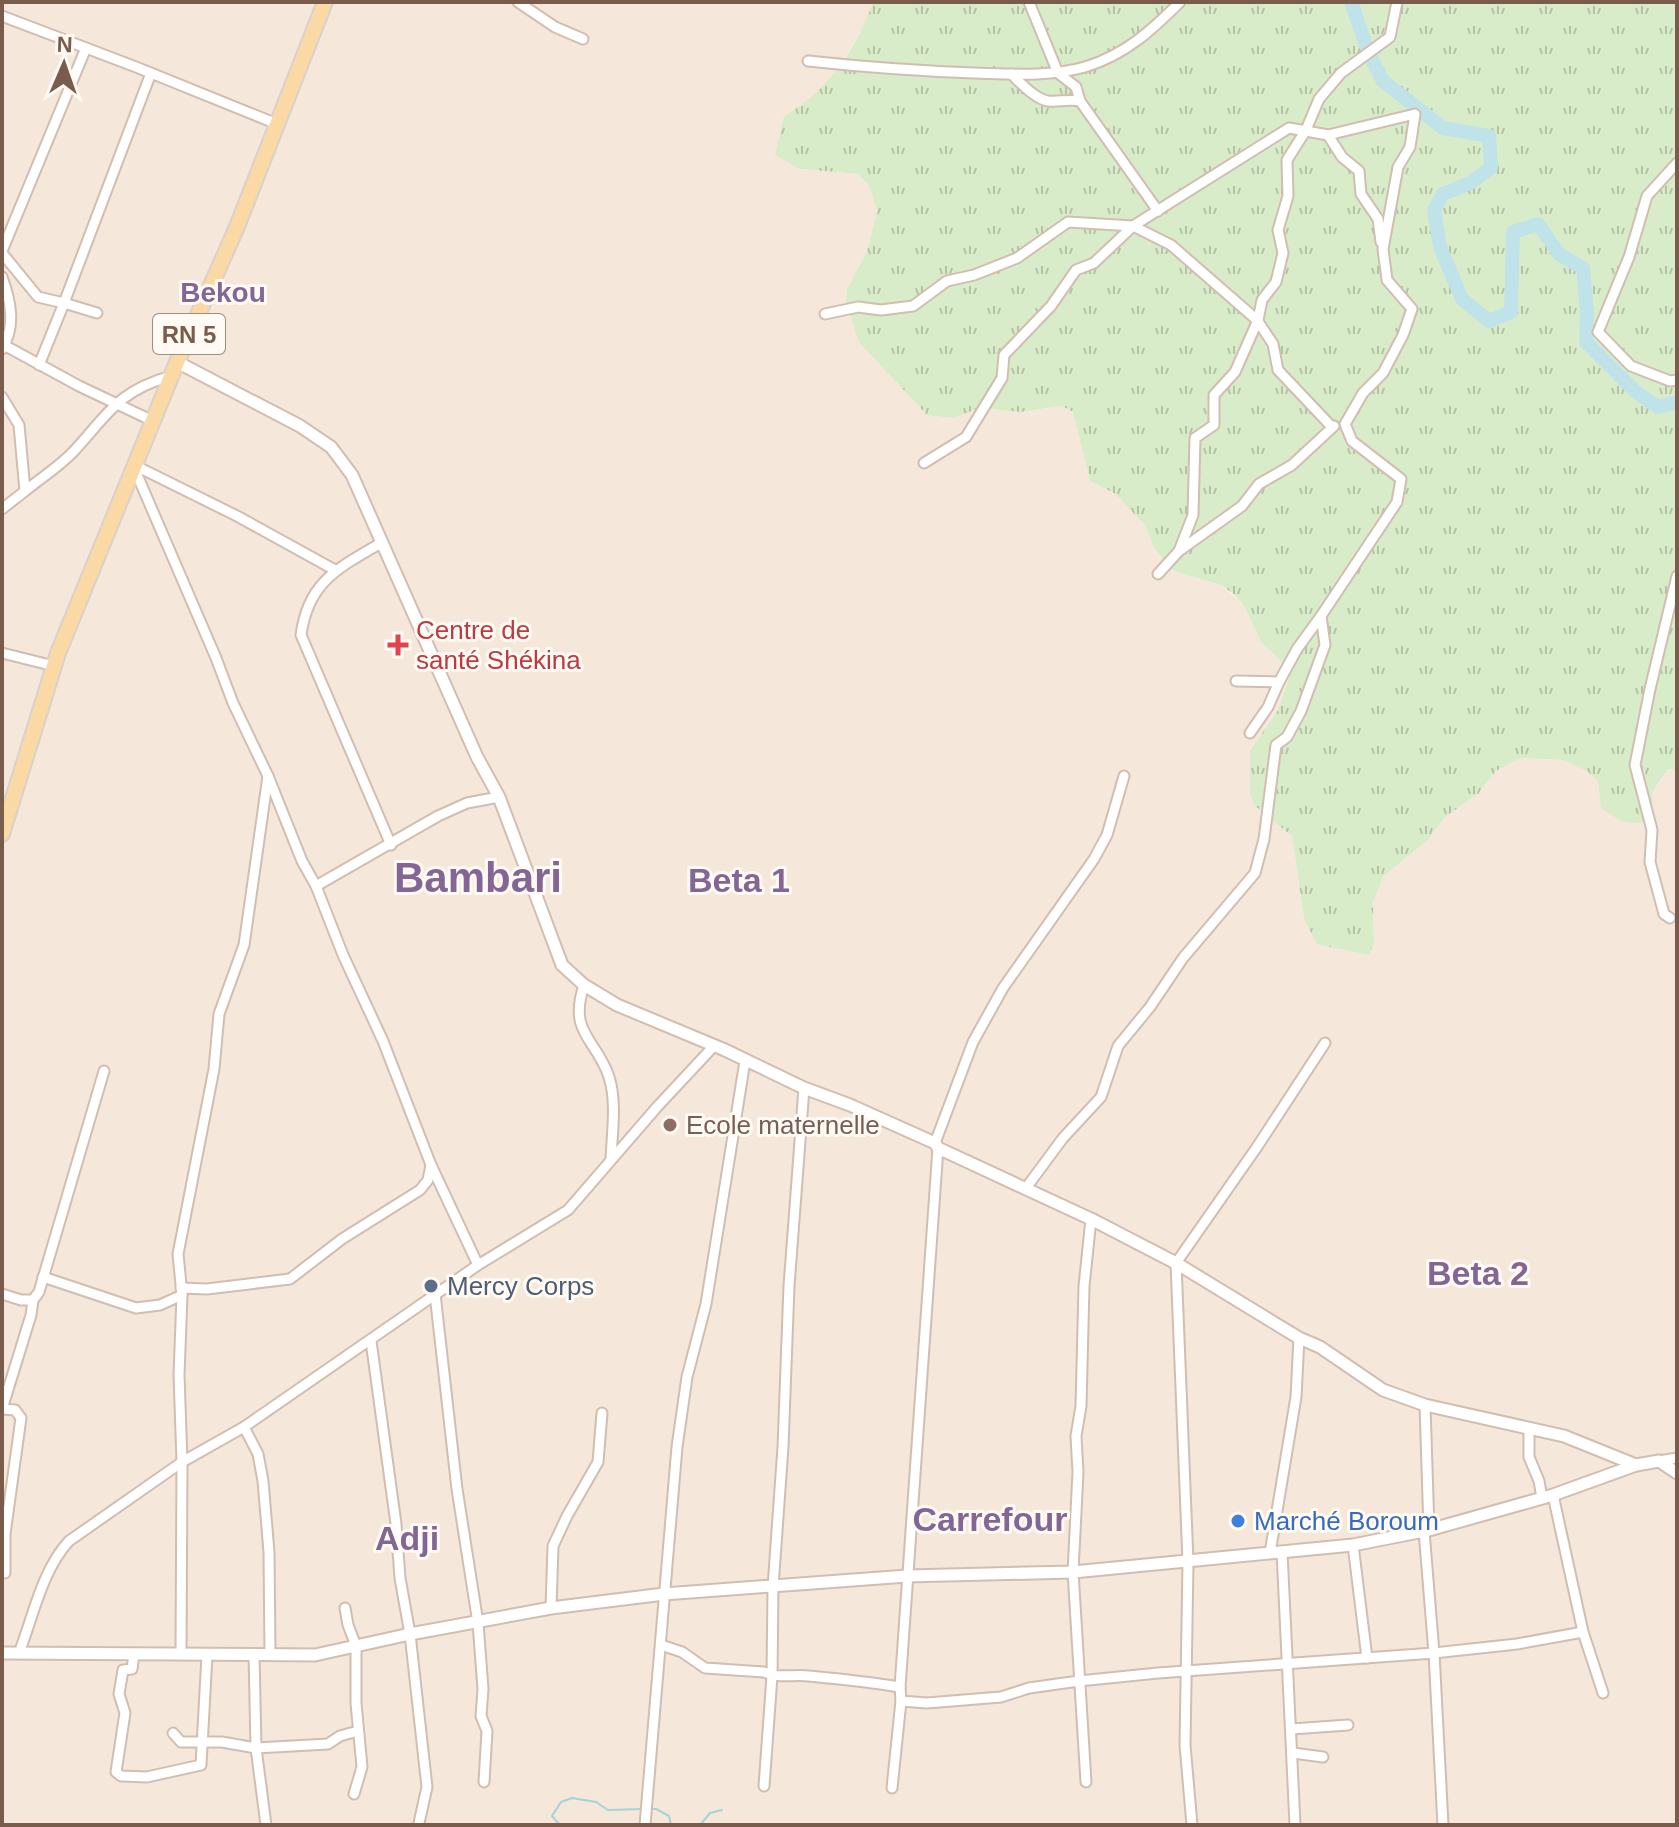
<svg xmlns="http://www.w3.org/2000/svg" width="1679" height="1827" viewBox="0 0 1679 1827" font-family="Arial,sans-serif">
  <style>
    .residential { fill: #f5e8da }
    .grass { fill: url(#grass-tufts) }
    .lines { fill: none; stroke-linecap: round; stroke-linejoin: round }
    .stream { stroke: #a5d3da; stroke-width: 2 }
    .river { stroke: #bfe3e8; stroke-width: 14 }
    .minor-casing { stroke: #d1beb0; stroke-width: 13 }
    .tertiary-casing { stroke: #d1beb0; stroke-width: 15 }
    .primary-casing { stroke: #dad1cd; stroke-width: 18 }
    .minor { stroke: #fff; stroke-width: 9 }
    .tertiary { stroke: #fff; stroke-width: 11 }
    .primary { stroke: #fbd9a5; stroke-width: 14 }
    .health-dot { fill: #e0444e; stroke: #fffaf3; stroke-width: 3 }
    .education-dot { fill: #8d6e63; stroke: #fffaf3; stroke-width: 3 }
    .service-dot { fill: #5c6f8a; stroke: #fffaf3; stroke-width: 3 }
    .shop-dot { fill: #3f7fe0; stroke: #fffaf3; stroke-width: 3 }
    .labels { text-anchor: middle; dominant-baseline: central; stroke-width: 6; stroke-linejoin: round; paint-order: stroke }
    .shield { fill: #fffaf3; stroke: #a28b7f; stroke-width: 2 }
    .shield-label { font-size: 24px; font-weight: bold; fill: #7a5c4d }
    .health-label { font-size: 26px; fill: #be3a42; stroke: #fffaf3; text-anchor: start }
    .education-label { font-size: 26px; fill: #785e54; stroke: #fffaf3; text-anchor: start }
    .service-label { font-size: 26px; fill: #4e5e75; stroke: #fffaf3; text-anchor: start }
    .shop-label { font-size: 26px; fill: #366cbe; stroke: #fffaf3; text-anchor: start }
    .neighbourhood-label { font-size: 28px; font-weight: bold; fill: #846695; stroke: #fffaf3 }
    .district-label { font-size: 34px; font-weight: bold; fill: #846695; stroke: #fffaf3 }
    .town-label { font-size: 42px; font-weight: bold; fill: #846695; stroke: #fffaf3 }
  </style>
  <defs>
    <pattern id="grass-tufts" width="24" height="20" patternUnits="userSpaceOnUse" patternTransform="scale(2)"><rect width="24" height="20" fill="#d8ecc9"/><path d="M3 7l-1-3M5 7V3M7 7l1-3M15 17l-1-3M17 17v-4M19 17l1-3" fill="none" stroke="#b4c2a5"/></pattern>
  </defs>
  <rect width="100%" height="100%" fill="#fdf6ec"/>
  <path class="residential" d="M2 2H873L865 24 836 72 808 103 784 116 800 169 858 174 868 184 877 210 867 251 847 289 979 408 1020 412 1062 406 1074 413 1090 481 1114 493 1144 524 1155 549 1173 571 1221 585 1243 604 1261 642 1291 671 1278 710 1250 751 1255 806 1292 835 1304 919 1374 943 1373 902 1384 876 1428 840 1445 817 1479 793 1496 771 1521 758 1562 760 1588 772 1652 819V792L1668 769 1677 770V1825H2Z"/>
  <path class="grass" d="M873 2H1677V770L1668 769 1652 792V819C1629 828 1621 821 1601 808L1598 781 1588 772 1562 760 1521 758 1496 771 1479 793 1445 817 1428 840 1384 876 1373 902 1374 943 1369 955 1317 944 1304 919 1292 836 1255 806 1250 793V751L1278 710 1291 671 1261 642 1243 604 1232 593 1221 585 1173 571 1155 549 1144 524 1114 493 1090 481 1073 412 1062 406 1020 412 979 408 954 418 927 415 859 342 846 303 847 289 867 251 877 210 868 184 858 174 800 169 775 155 784 116C827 92 856 49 873 2Z"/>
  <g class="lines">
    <g class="stream">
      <path d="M649 1809H656L669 1816 671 1825"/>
      <path d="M560 1825 552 1816 561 1802 572 1798 596 1802 608 1810 642 1809"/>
      <path d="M700 1825 710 1813 722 1810"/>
    </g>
    <path class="river" d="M1351 2 1369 54 1383 81 1443 128 1489 136 1491 168 1470 183 1443 194 1434 210 1440 247 1462 299 1489 321 1511 312 1513 232 1538 224 1560 255 1583 268 1587 312 1586 342 1636 392 1658 407 1677 402"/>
    <defs>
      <g id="minor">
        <path d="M518 2 555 27 583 39"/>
        <path d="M1029 2 1058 73 1076 87 1080 101 1158 211"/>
        <path d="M2 16 136 67 277 124"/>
        <path d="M808 61C864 67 919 71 974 73 1011 74 1049 77 1085 67 1125 55 1152 30 1180 2"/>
        <path d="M1011 74C1021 83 1035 99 1048 101 1059 102 1068 99 1080 101"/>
        <path d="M1328 135 1342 157 1359 171 1361 194 1378 219 1381 242"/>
        <path d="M1677 163 1647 196 1629 257 1598 332 1631 366 1670 381 1677 380"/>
        <path d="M2 251 86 48"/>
        <path d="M2 253 38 297 64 303 151 73"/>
        <path d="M2 277C11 301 16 327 2 349"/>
        <path d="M825 314 858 307 881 310 913 306 947 281 974 275 1017 258 1068 222 1133 226 1171 245 1257 320 1273 344 1278 370 1331 426"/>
        <path d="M2 344 79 386 153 421"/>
        <path d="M39 365 64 303 97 313"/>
        <path d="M2 397 19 425 25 491 2 509"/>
        <path d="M924 463 966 437 1002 378 1004 355 1051 306 1076 270 1094 263 1133 226 1289 128 1328 135 1415 114 1410 147 1398 167 1383 249 1387 280 1412 309 1403 335 1383 373 1363 393 1345 424 1352 441 1401 479 1397 502 1321 616 1325 645 1301 711 1287 737 1276 745 1264 839 1255 873 1183 958 1150 1007 1118 1046 1101 1097 1063 1138 1026 1188"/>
        <path d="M136 466 237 516 335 570"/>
        <path d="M135 470 216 658 233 703 268 776 302 861 316 886 343 955 383 1041 431 1165 478 1265"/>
        <path d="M25 491C41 478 60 466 74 451 109 413 118 391 171 376"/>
        <path d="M381 543C338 568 308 582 301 635L391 845"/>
        <path d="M1179 551 1242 506 1259 484 1292 465 1334 426"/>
        <path d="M1158 574 1179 551 1193 515 1195 438 1214 425V395L1235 372 1258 320 1262 300 1276 282 1283 253 1278 230 1288 196 1287 160 1306 130 1319 99 1341 73 1390 37 1397 2"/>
        <path d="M2 653 54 666"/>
        <path d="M1236 681 1279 682 1297 649 1321 616"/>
        <path d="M1250 733 1268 707 1279 682"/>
        <path d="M316 886 438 816 467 803 499 797"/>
        <path d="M1670 918 1664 914 1650 862 1652 830 1635 765 1650 689 1677 576"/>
        <path d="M584 985C568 1034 596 1038 609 1077 617 1102 612 1133 611 1159"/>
        <path d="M935 1143 973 1042 1003 988 1094 859 1107 835 1124 776"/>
        <path d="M43 1277 136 1308 160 1305 182 1295"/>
        <path d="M181 1288 207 1289 290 1279 342 1239 420 1190 428 1180 431 1165"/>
        <path d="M2 1294 21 1300H33L39 1292 104 1071"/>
        <path d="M435 1294 457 1489 478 1623 483 1689 481 1716 487 1731 484 1782"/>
        <path d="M371 1341 396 1524 400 1578 410 1634 427 1787 419 1823"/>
        <path d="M1425 1405 1429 1530"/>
        <path d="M244 1427 258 1454 263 1481 269 1552 270 1654"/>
        <path d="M1529 1429V1457L1539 1481 1542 1498"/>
        <path d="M1659 1461 1677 1458"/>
        <path d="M1553 1495 1583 1632 1603 1693"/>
        <path d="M1424 1531 1434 1653 1443 1825"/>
        <path d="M1353 1545 1367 1658"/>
        <path d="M1282 1552 1295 1825"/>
        <path d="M1270 1553 1296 1397 1299 1338"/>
        <path d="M5 1573V1534L21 1418 15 1410 2 1409 31 1315 33 1300"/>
        <path d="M345 1608 348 1625 356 1646V1703L362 1767 354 1794"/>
        <path d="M551 1608 553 1546 567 1516 598 1462 602 1413"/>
        <path d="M661 1645 682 1652 705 1668 764 1672C778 1679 794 1674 809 1676 840 1679 870 1682 900 1687L901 1701 927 1703 1001 1697 1029 1688 1079 1681 1158 1673 1434 1653 1517 1644 1583 1632"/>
        <path d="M19 1653C33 1617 42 1570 69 1541L182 1462 244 1427 478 1265 568 1210 657 1107 713 1047"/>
        <path d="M134 1654 132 1669 123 1670 119 1694 125 1713 116 1772 121 1776 147 1777 201 1765 207 1655"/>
        <path d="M181 1654 182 1462 179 1375 182 1295 178 1254 214 1069 219 1014 244 945 268 776"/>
        <path d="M254 1654 256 1748 266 1825"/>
        <path d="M900 1687 938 1148"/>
        <path d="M1292 1729 1348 1725"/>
        <path d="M173 1733 181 1742H222L256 1748 328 1744 340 1736 358 1731"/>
        <path d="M1293 1753 1323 1757"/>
        <path d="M1086 1782 1073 1572 1078 1472 1076 1436 1081 1406 1084 1286 1091 1219"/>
        <path d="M764 1786 772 1676 773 1587 783 1447 789 1286 804 1088"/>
        <path d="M892 1788 901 1701"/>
        <path d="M645 1825 677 1447 687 1377 706 1304 745 1061"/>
        <path d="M1192 1825 1185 1745 1188 1562 1176 1263 1257 1147 1325 1043"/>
      </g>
      <g id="tertiary">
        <path d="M177 362 300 426 331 447 352 475 477 757 499 797 562 965 584 985 617 1005 725 1050 804 1088 850 1105 935 1143 938 1148 1091 1219 1176 1263 1299 1338 1320 1347 1383 1390 1425 1405 1564 1436 1636 1465"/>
        <path d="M2 1653 315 1655 410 1634 551 1608 664 1594 907 1576 1073 1572 1353 1545 1429 1530 1553 1495 1636 1465 1659 1461 1677 1473"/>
      </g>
      <path id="primary" d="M2 834 58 653 177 362 236 229 325 2"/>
    </defs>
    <use href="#minor" class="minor-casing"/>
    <use href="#tertiary" class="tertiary-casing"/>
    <use href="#primary" class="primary-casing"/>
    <use href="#minor" class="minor"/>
    <use href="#tertiary" class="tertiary"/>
    <use href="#primary" class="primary"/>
  </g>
  <path class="health-dot" d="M394 633h8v8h8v8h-8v8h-8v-8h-8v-8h8z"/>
  <circle class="education-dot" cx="670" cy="1125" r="8"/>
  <circle class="service-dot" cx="431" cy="1286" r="8"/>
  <circle class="shop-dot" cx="1238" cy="1521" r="8"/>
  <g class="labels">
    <rect class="shield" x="153" y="314" width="72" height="40" rx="6"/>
    <g class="shield-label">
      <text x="189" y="334">RN 5</text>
    </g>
    <g class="health-label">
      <text x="416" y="630">Centre de<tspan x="416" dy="30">santé Shékina</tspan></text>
    </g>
    <g class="education-label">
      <text x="686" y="1125">Ecole maternelle</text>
    </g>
    <g class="service-label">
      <text x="447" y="1286">Mercy Corps</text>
    </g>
    <g class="shop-label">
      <text x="1254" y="1521">Marché Boroum</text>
    </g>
    <g class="neighbourhood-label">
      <text x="223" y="292">Bekou</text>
    </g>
    <g class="district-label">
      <text x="739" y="880">Beta 1</text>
      <text x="1478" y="1273">Beta 2</text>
      <text x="990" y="1519">Carrefour</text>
      <text x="407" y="1538">Adji</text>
    </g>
    <g class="town-label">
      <text x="478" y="877">Bambari</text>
    </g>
  </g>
  <rect width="1679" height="1827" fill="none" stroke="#7a5c4d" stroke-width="8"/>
  <g transform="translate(64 64) rotate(2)" stroke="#fffaf3" stroke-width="6" paint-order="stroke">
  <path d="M0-6L14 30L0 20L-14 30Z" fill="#7a5c4d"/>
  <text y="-12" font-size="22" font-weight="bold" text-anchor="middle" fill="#7a5c4d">N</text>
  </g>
</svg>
